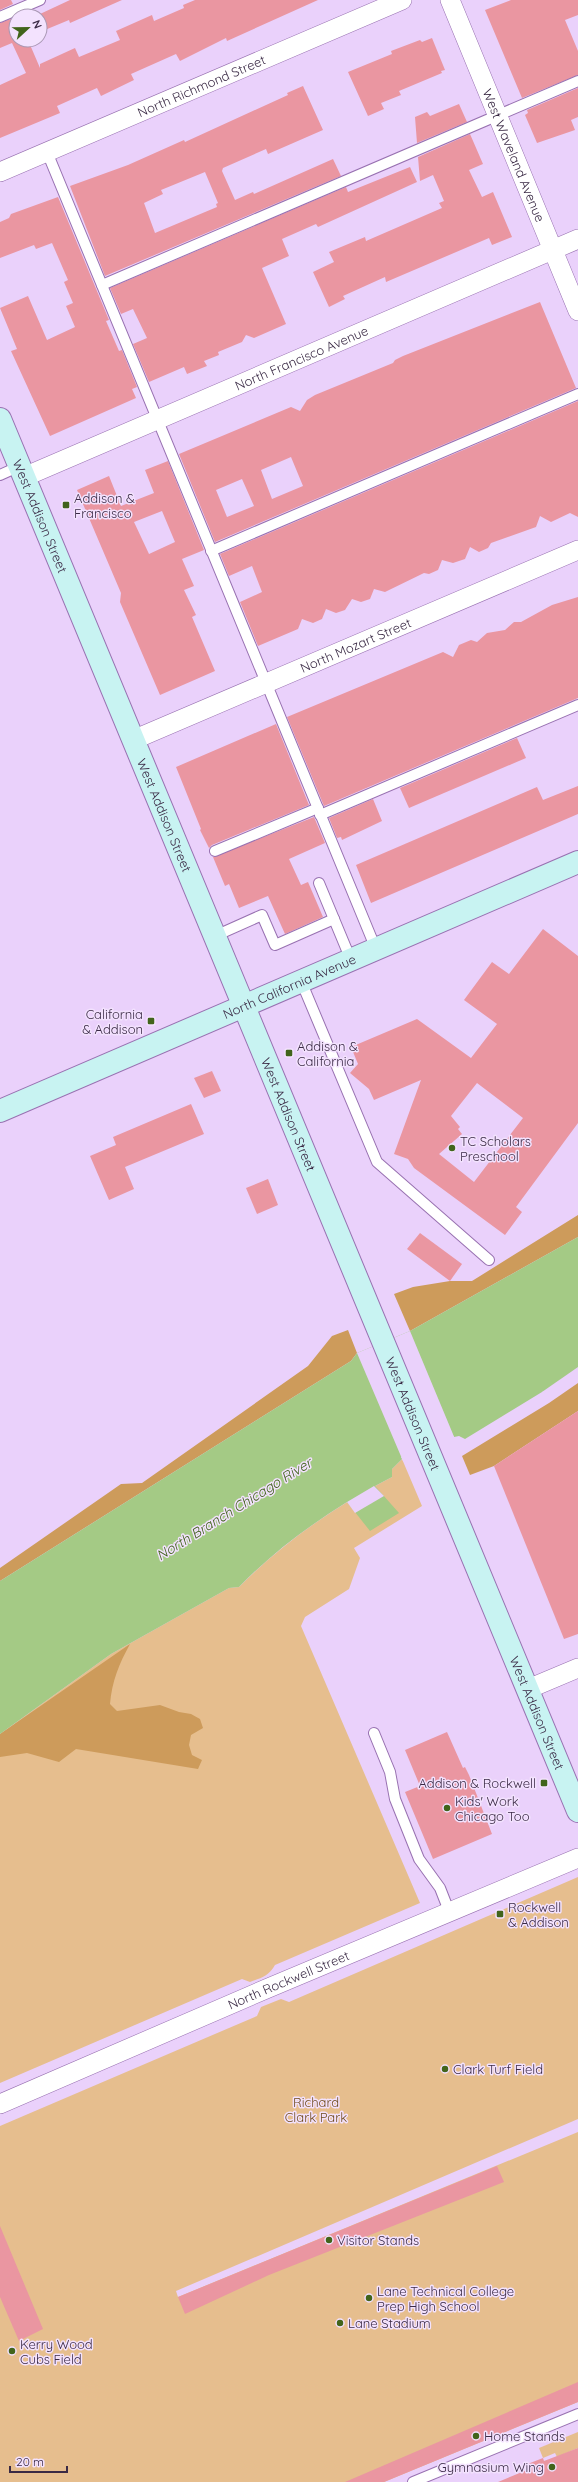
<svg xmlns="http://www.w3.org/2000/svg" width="578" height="2482" viewBox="0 0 578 2482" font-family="Quicksand,sans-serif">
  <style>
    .green { fill: #e6be8e }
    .forest { fill: #cd9b5b }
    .water { fill: #a4ca85 }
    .pier { fill: #ead1fb }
    .building { fill: #ea96a1; fill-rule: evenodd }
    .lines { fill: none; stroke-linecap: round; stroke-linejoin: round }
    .lane-casing { stroke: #9871b1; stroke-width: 12 }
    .street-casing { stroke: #9871b1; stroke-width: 20 }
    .secondary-casing { stroke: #9871b1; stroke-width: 24 }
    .lane { stroke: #fff; stroke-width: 10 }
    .street { stroke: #fff; stroke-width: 19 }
    .secondary { stroke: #c8f3f2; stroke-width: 22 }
    .poi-dot { fill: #41641b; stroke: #f3e2fe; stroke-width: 1.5 }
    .labels { text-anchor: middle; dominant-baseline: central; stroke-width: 3; stroke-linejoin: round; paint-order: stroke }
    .street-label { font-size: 13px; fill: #3a2a45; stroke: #f3e2fe }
    .poi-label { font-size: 13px; fill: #3a2a45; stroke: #f3e2fe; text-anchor: start }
    .park-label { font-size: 13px; fill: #6e4b1b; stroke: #f3e2fe }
    .water-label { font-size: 14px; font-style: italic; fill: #41631d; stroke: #f3e2fe }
  </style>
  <rect width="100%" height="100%" fill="#ead1fb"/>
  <g class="green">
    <path d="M402 1459 422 1506 354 1548 360 1558 349 1589 305 1617 301 1626 420 1903 275 1965C269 1976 261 1978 250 1982L242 1979 0 2083V1734L111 1654 229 1588 239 1587C284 1542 335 1506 392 1477V1469Z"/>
    <path d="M578 1877V2119L176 2291 178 2297 578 2132V2402L384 2482H0V2126L257 2016 261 2007 281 1999 289 2002Z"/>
    <path d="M578 2432V2448L557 2457 555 2453 543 2458 539 2448Z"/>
  </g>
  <g class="forest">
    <path d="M578 1215V1237L410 1331 394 1294 413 1287 450 1281H472Z"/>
    <path d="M348 1330 357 1353 351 1361 0 1581V1568L121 1484 142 1483 308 1366 332 1336Z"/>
    <path d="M578 1383V1411L494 1466 470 1475 462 1456 549 1403Z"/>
    <path d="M130 1644C119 1664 112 1681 110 1704L117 1711 160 1705 179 1712 191 1714 200 1719 203 1728 191 1735 189 1745 192 1755 202 1760 198 1769 76 1749 59 1762 27 1753 0 1757V1734Z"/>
  </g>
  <path class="water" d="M578 1237V1380L542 1392 465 1439 459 1436 454 1437 452 1434 401 1457 402 1459 392 1469V1477L375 1486 399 1513 370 1531 347 1502C307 1527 271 1554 239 1587L229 1588 111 1654 0 1734V1581L351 1361 357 1353 410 1331Z"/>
  <g class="pier">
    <path d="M410 1331 455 1439 451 1437 403 1457V1461L357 1353Z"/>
    <path d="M578 1367V1382L543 1393 542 1392Z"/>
    <path d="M374 1486 384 1496 355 1513 347 1502Z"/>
  </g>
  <g class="building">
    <path d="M0 0H11L13 4 0 10Z"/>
    <path d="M70 0H122L70 23 69 20 40 32V14Z"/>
    <path d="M195 0H318L227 41 226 38 180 61 176 54 131 74 134 80 101 96 97 88 57 106 60 113 0 138V85L26 73 12 43 0 48V23L16 17V40H28L40 68V64L75 48 79 57 120 40 116 31 152 15 154 21 184 8 183 5Z"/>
    <path d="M511 0H578V15L565 20 578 51V75L522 98 485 10Z"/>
    <path d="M432 38 445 70 441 71 442 73 399 91 401 95 381 103 384 109 368 116 348 72 392 54 391 51 420 40 422 42Z"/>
    <path d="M303 86 323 130 268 154 266 149 223 168 222 171 235 200 253 192 254 194 333 159 341 176 105 276 70 186 128 165 184 140 185 142 288 95 287 93ZM205 172 218 203 216 204 217 207 155 233 144 203 163 194 161 190Z"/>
    <path d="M578 88V117L571 120 575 130 537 143 525 115 528 113 527 110Z"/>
    <path d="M459 104 467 122 417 143 415 117 427 112 430 116Z"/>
    <path d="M470 134 483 164 469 170 482 197 493 192 512 237 492 245 489 238 386 282 385 277 343 296 345 299 329 307 313 272 334 262 329 252 365 237 366 241 442 208 439 203 444 201 433 175 420 181 418 157Z"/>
    <path d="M410 167 417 182 318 227 316 224 282 239 289 256 262 268 286 324 254 338 246 335 242 342 218 352 219 355 204 361 207 366 187 374 184 367 149 382 133 344 147 338 133 309 121 314 110 288 346 187 348 192Z"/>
    <path d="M58 197 109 320 106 321 119 351 122 350 137 387 132 389 136 398 50 436 11 351 17 349 0 308 28 296 47 340 75 327 66 306 73 303 64 282 68 280 52 243 36 249 34 245 0 258V222L9 218 11 214Z"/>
    <path d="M540 302 576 388 215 542 179 454 291 407 300 411 307 400 315 395 393 363 395 360 403 356ZM291 457 303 486 272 499 261 470ZM242 479 254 506 227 517 216 490Z"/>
    <path d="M578 401V517L570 513 551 522 540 516 536 527 491 543 488 548 479 552 470 547 465 559 453 563 442 560 438 570 429 574 424 573 385 592 374 589 370 599 361 602 352 599 345 610 336 613 326 609 322 619 313 623 302 619 298 629 258 646 240 602 262 592 252 566 229 576 220 554Z"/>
    <path d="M168 461 204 550 182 559 194 586 184 590 196 615 192 617 215 671 160 695 120 602 121 593 77 490 109 476 121 506 154 493 145 470ZM162 511 175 542 149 554 134 522Z"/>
    <path d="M578 597V698L324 806 287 717 443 652 453 657 459 645 471 640 477 642 487 633 505 630 514 622H521L552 605Z"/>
    <path d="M276 724 309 805 212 845 209 848 200 830 201 829 176 767Z"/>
    <path d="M517 738 526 758 409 808 400 788Z"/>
    <path d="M578 786V814L371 903 356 865 537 787 543 800Z"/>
    <path d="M373 799 382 821 342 840 341 837 337 838 329 818Z"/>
    <path d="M314 817 325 843 289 859 301 885 308 882 323 917 285 934 268 896 239 908 229 884 225 886 213 857Z"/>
    <path d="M543 929 578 956V1123L516 1207 522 1212 505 1235 414 1168 408 1159 394 1154 421 1080 374 1100 369 1089 350 1073 358 1064 351 1047 417 1019 471 1058 497 1024 464 1000 492 962 509 974ZM477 1083 523 1118 474 1182 439 1154 462 1134 458 1129 460 1127 451 1116Z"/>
    <path d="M212 1071 221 1091 204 1098 194 1078Z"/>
    <path d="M191 1104 204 1134 125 1167 134 1189 109 1200 90 1156 116 1145 113 1137Z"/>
    <path d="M268 1179 278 1205 257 1214 246 1188Z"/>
    <path d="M420 1233 462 1264 450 1281 407 1249Z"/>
    <path d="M578 1411V1634L564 1639 494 1466Z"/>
    <path d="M447 1732 463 1768 465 1767 469 1775 492 1834 433 1859 405 1792 420 1786 405 1750Z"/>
    <path d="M497 2166 504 2182 269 2275 185 2314 178 2297Z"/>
    <path d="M0 2226 43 2329 19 2341 0 2297Z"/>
    <path d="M578 2382V2402L384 2482H345Z"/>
    <path d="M578 2448V2482H498L527 2470 525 2465 543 2458 544 2461Z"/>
  </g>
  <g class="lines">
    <defs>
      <g id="lane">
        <path d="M0 17 40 0"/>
        <path d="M47 152 376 949"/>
        <path d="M102 285 578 81"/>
        <path d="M0 475 20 466"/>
        <path d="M211 551 578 394"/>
        <path d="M320 815 578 705"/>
        <path d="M215 851 318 808"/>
        <path d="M319 883 351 960"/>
        <path d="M215 936 262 915 275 945 334 919"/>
        <path d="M301 981 377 1162 489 1260"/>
        <path d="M374 1733 390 1772 395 1799 419 1859 440 1888 449 1911"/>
        <path d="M413 2482 578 2414"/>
      </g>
      <g id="street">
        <path id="s1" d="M450 0 578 311"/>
        <path id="s2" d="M0 172 402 0"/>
        <path id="s3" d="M24 477 578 239"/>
        <path id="s4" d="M133 740 578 550"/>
        <path d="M528 1689 578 1668"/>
        <path id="s5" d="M0 2104 266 1989 578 1858"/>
      </g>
      <g id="secondary">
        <path id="s6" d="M0 419 578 1811"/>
        <path id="s7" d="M0 1111 578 862"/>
      </g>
    </defs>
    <use href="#lane" class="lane-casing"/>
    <use href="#street" class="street-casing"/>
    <use href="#secondary" class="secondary-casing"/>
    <use href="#lane" class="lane"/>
    <use href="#street" class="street"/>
    <use href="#secondary" class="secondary"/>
  </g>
  <g class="poi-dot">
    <rect x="62" y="501" width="8" height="8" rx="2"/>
    <rect x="147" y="1017" width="8" height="8" rx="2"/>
    <rect x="285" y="1049" width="8" height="8" rx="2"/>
    <circle cx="452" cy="1148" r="4"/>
    <rect x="540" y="1779" width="8" height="8" rx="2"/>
    <circle cx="447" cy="1808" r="4"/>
    <rect x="496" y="1910" width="8" height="8" rx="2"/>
    <circle cx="445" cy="2069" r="4"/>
    <circle cx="329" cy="2240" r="4"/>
    <circle cx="369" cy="2298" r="4"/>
    <circle cx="340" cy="2323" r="4"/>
    <circle cx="12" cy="2351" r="4"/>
    <circle cx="476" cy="2436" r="4"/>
    <circle cx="552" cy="2467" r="4"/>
  </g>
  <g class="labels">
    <g class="street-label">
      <text stroke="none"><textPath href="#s2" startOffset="219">North Richmond Street</textPath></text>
      <text stroke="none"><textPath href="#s1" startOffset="168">West Waveland Avenue</textPath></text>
      <text stroke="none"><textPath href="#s3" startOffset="302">North Francisco Avenue</textPath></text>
      <text stroke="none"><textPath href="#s6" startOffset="105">West Addison Street</textPath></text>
      <text stroke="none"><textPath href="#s4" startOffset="242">North Mozart Street</textPath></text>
      <text stroke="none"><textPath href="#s6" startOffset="429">West Addison Street</textPath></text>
      <text stroke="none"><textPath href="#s7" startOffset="315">North California Avenue</textPath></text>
      <text stroke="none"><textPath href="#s6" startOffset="753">West Addison Street</textPath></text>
      <text stroke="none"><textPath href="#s6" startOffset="1077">West Addison Street</textPath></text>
      <text stroke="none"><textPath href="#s6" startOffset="1401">West Addison Street</textPath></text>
      <text stroke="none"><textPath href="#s5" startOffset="314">North Rockwell Street</textPath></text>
    </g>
    <g class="poi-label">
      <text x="74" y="498">Addison &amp;<tspan x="74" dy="15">Francisco</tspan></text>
      <text x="143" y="1014" text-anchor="end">California<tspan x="143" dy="15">&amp; Addison</tspan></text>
      <text x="297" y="1046">Addison &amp;<tspan x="297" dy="15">California</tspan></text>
      <text x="460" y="1141">TC Scholars<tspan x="460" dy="15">Preschool</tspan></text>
      <text x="536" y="1783" text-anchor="end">Addison &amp; Rockwell</text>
      <text x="455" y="1801">Kids' Work<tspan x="455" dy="15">Chicago Too</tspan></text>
      <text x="508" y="1907">Rockwell<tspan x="508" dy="15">&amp; Addison</tspan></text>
      <text x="453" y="2069">Clark Turf Field</text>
      <text x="337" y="2240">Visitor Stands</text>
      <text x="377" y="2291">Lane Technical College<tspan x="377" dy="15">Prep High School</tspan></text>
      <text x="348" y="2323">Lane Stadium</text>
      <text x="20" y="2344">Kerry Wood<tspan x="20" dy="15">Cubs Field</tspan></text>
      <text x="484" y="2436">Home Stands</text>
      <text x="544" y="2467" text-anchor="end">Gymnasium Wing</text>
    </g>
    <g class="park-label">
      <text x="316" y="2102">Richard<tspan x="316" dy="15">Clark Park</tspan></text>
    </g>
    <g class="water-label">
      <text transform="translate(234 1509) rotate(-32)">North Branch Chicago River</text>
    </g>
  </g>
  <g transform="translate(28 28) rotate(68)"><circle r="19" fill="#f3e2fe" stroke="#a998b4"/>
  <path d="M0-3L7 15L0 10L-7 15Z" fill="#41641b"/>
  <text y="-6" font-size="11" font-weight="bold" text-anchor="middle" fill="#3a2a45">N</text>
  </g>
  <path d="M10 2466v6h57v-6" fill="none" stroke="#3a2a45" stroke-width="2"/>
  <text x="16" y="2466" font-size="12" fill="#3a2a45" stroke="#f3e2fe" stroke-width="3" paint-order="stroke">20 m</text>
</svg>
